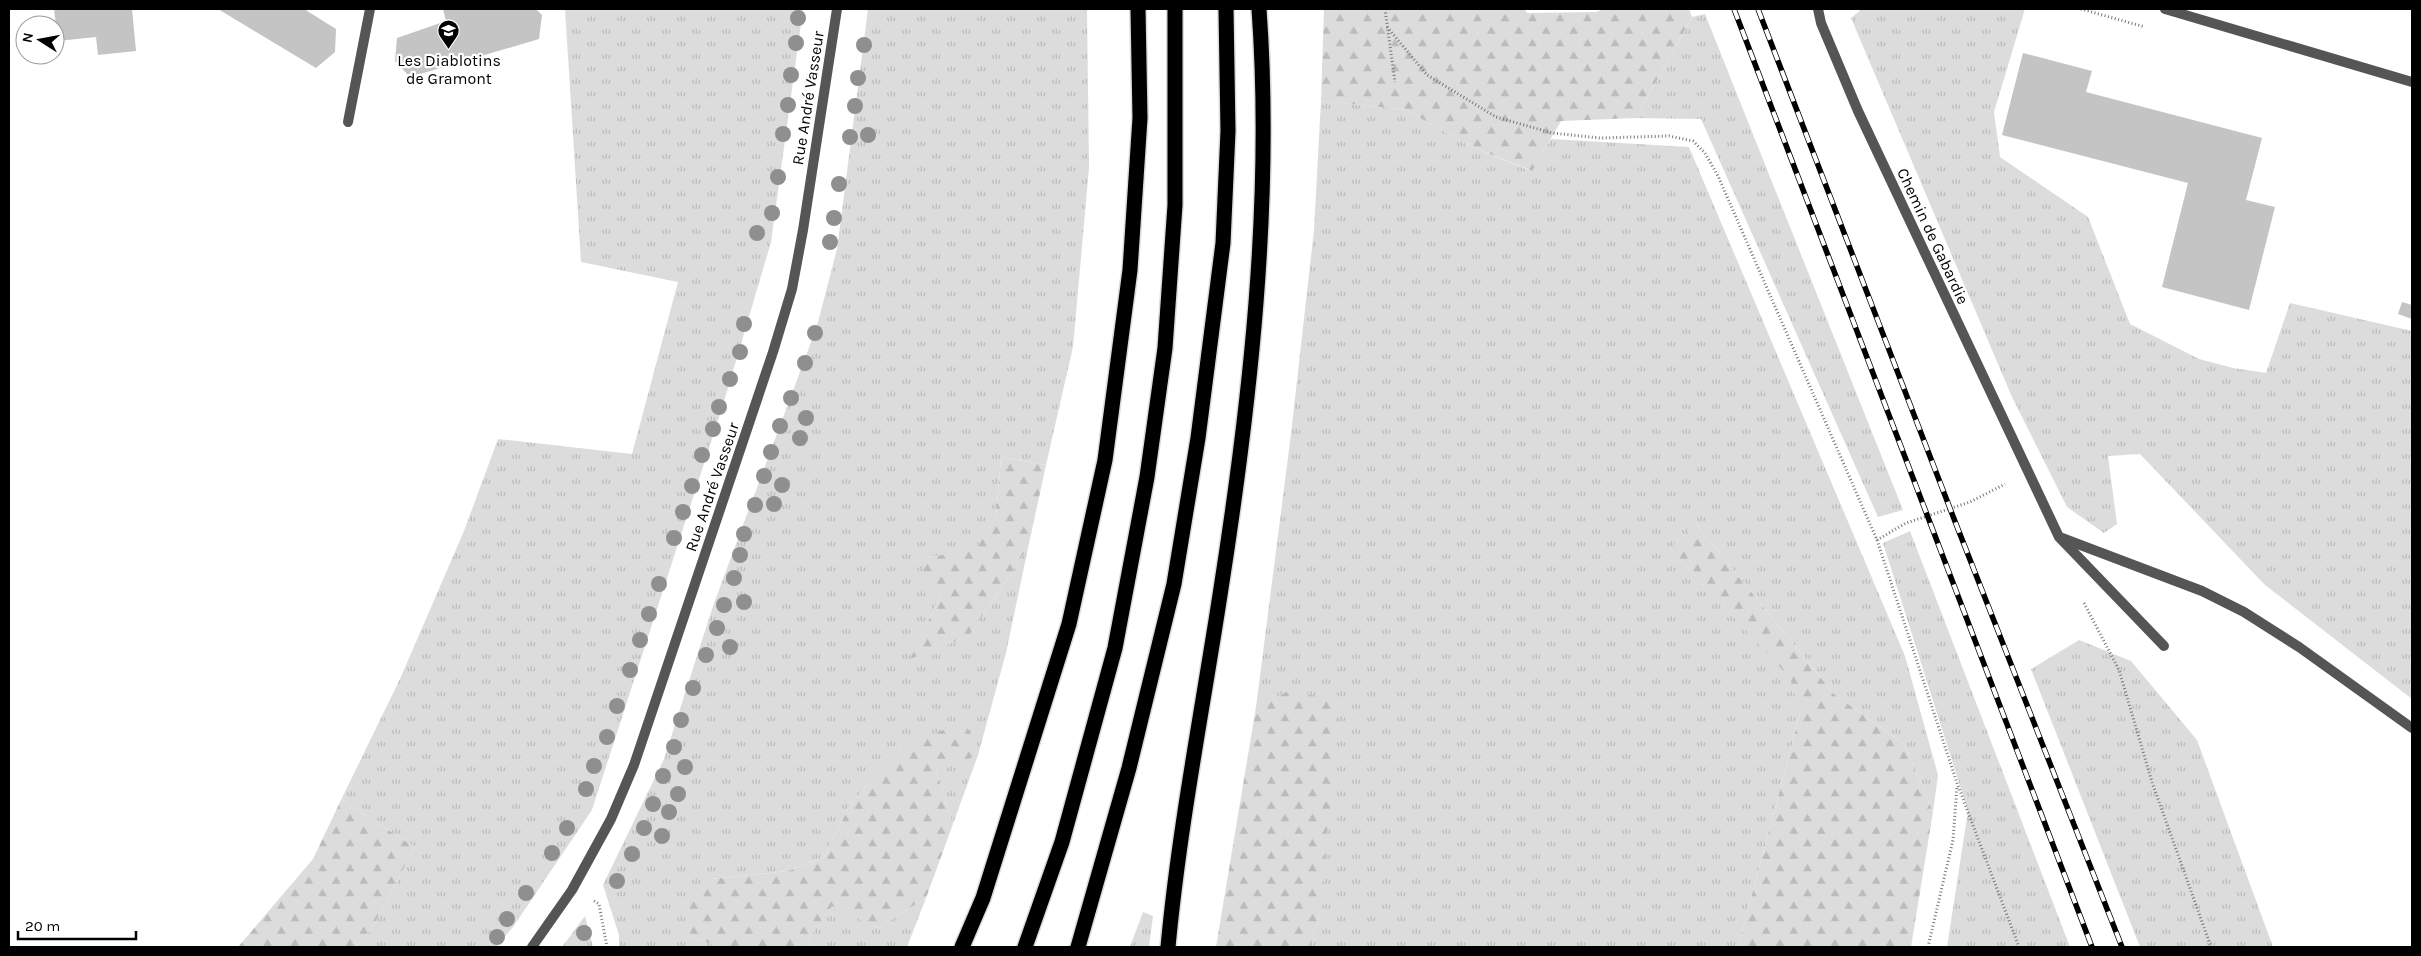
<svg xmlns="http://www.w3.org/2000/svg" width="2421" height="956" viewBox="0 0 2421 956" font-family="Karla,sans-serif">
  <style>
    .grass { fill: url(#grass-tufts) }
    .forest { fill: url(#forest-firs) }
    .building { fill: #c4c4c4 }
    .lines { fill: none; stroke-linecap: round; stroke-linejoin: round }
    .motorway-casing { stroke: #dbdbdb; stroke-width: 18 }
    .path { stroke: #777; stroke-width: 3; stroke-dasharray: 1 2.5; stroke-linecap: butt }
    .service { stroke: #555; stroke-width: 10 }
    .minor { stroke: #555; stroke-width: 10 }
    .tertiary { stroke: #555; stroke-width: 10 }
    .motorway { stroke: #000; stroke-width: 15 }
    .rail-casing { stroke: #000; stroke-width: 5.5 }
    .rail { stroke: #fff; stroke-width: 4; stroke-dasharray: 11; stroke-linecap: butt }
    .tree { fill: #8f8f8f }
    .labels { text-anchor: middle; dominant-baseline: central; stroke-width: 4.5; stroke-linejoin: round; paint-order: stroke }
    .poi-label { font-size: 16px; fill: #000; stroke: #fff }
    .street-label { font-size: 16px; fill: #000; stroke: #fff }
  </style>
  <defs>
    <pattern id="grass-tufts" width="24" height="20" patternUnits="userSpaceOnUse" patternTransform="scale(1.25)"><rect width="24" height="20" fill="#dcdcdc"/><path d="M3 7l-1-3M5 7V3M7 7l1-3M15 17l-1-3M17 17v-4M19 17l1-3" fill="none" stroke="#bbb"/></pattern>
    <pattern id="forest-firs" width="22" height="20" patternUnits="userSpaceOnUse" patternTransform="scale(1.25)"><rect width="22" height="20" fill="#dcdcdc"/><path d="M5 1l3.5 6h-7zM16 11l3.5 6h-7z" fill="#bbb"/></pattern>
  </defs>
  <rect width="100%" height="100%" fill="#fff"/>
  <g class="grass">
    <path d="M565 9H803L771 242 722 408 592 810 513 927 496 947H355L371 930 415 847 341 800 400 679 464 531 498 439 632 454 678 282 581 262Z"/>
    <path d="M868 9H1087L1089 168 1073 347 1046 465 1001 457 996 517 974 552 927 557 943 591 911 658 969 636 1028 548 1006 653 978 755 953 824 936 771 902 747 850 805 824 857 788 871 709 879 691 937 719 947H619V935L603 885 664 759 713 606 817 326 837 249Z"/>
    <path d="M1862 9H2025L1994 112 2000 157 2088 217 2130 324 2199 359 2233 368 2266 373 2290 303 2412 331V699L2265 585 2140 454 2108 456 2117 524 2104 533 2067 507 2012 397 1851 18Z"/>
    <path d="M1705 14 1903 510 1878 517 1701 119 1636 118 1692 17Z"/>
    <path d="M1321 101 1406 110 1472 147 1531 171 1551 139 1689 147 1905 656 1938 775 1933 812 1904 744 1834 694 1696 524 1670 548 1791 678 1800 714 1738 947H1310L1320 913 1256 707 1291 434 1314 230Z"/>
    <path d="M1910 531 2070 947H1947L1968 811 1883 543Z"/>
    <path d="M2079 640 2131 661 2197 740 2273 947H2140L2031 669Z"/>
    <path d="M926 898 907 947H814L809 938 832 905 877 928Z"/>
    <path d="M1143 912 1153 916 1149 947H1130Z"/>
    <path d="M585 916 593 947H562Z"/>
  </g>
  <g class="forest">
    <path d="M1324 9H1524L1527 13 1596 12 1605 9H1689L1692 17 1636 118 1561 121 1532 171 1472 147 1406 110 1321 101Z"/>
    <path d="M1001 457 1046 465 1028 548 969 636 910 659 943 591 922 579 927 557 974 551 996 517Z"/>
    <path d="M1696 524 1834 694 1904 744 1933 812 1911 947H1738L1800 714 1790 678 1670 548Z"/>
    <path d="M1291 690 1339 702 1320 913 1310 947H1216L1256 707Z"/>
    <path d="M963 722 975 739 978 755 936 771 953 824 926 898 877 928 832 906 809 938 814 947H719L691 937 686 905 709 879 788 871 824 857 850 805 902 747Z"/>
    <path d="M341 800 415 847 371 930 355 947H238L313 859Z"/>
  </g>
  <g class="building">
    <path d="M54 9H132L136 51 98 55 96 37 58 41Z"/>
    <path d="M218 9H304L336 29 335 52 316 68Z"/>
    <path d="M443 9H536L542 15 539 39 410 77 395 61 397 38 446 21Z"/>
    <path d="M2023 53 2092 71 2086 92 2262 138 2246 200 2275 207 2249 310 2162 287 2188 183 2002 135Z"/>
    <path d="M2402 302 2412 305V319L2398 314Z"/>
  </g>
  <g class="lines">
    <defs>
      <g id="motorway">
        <path d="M962 947 983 898 1069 624 1105 460 1130 270 1140 118 1138 9"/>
        <path d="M1025 947 1062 842 1115 648 1147 477 1165 348 1175 205V9"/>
        <path d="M1078 947 1129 768 1174 584 1198 438 1223 243 1228 131 1226 9"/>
        <path d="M1168 947C1179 829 1202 712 1220 595 1250 404 1273 202 1259 9"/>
      </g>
    </defs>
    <use href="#motorway" class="motorway-casing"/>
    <g class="path">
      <path d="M1385 9 1395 82"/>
      <path d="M2081 9 2145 27"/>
      <path d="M1387 27 1427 75 1496 117 1552 133 1600 138 1669 136 1693 141 1705 153 1718 176 1877 540 1957 783 2019 947"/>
      <path d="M1877 540 1906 523 1970 502 2005 484"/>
      <path d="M2084 603 2119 670 2152 782 2211 947"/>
      <path d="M594 901 599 904 607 947"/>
      <path d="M1928 947 1953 840 1957 786"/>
    </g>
    <path class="service" d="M348 122 370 9"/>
    <g class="minor">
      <path d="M1818 9 1821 23 1858 111 2059 537 2164 646"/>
      <path d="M2062 538 2202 591 2244 612 2299 647 2412 728"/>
    </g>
    <g class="tertiary">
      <path d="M2165 9 2412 82"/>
      <path d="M532 947 572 890 611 819 634 765 773 352 792 289 803 230 837 9"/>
    </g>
    <use href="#motorway" class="motorway"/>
    <defs>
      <g id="rail">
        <path d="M1734 9 2092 947"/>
        <path d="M1758 9 1956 524 2122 947"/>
      </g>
    </defs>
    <use href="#rail" class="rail-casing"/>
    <use href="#rail" class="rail"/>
  </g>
  <g class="tree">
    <circle cx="798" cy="18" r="8"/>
    <circle cx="796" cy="43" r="8"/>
    <circle cx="864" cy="45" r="8"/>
    <circle cx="791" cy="75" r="8"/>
    <circle cx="858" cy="78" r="8"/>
    <circle cx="788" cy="105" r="8"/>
    <circle cx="855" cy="106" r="8"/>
    <circle cx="783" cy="134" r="8"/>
    <circle cx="868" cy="135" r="8"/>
    <circle cx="850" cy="137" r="8"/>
    <circle cx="778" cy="177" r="8"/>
    <circle cx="839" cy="184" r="8"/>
    <circle cx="772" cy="213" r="8"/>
    <circle cx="834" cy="218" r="8"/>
    <circle cx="757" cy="233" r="8"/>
    <circle cx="830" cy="242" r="8"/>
    <circle cx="744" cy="324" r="8"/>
    <circle cx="815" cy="333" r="8"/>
    <circle cx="740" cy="352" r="8"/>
    <circle cx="805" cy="363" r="8"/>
    <circle cx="730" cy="379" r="8"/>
    <circle cx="791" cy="398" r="8"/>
    <circle cx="719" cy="407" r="8"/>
    <circle cx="806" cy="418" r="8"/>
    <circle cx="780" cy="426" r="8"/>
    <circle cx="713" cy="429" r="8"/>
    <circle cx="800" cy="438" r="8"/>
    <circle cx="771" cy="452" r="8"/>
    <circle cx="702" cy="455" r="8"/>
    <circle cx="764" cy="476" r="8"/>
    <circle cx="782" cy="485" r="8"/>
    <circle cx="692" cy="486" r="8"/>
    <circle cx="774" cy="504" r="8"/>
    <circle cx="755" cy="505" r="8"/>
    <circle cx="683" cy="512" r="8"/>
    <circle cx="744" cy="534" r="8"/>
    <circle cx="674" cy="538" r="8"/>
    <circle cx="740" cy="555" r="8"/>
    <circle cx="734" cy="578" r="8"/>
    <circle cx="659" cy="584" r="8"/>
    <circle cx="744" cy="602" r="8"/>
    <circle cx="724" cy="605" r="8"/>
    <circle cx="649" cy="614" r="8"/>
    <circle cx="717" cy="628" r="8"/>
    <circle cx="640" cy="640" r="8"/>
    <circle cx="730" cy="647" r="8"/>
    <circle cx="706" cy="655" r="8"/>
    <circle cx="630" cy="670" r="8"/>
    <circle cx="693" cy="688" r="8"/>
    <circle cx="617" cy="706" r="8"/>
    <circle cx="681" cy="720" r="8"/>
    <circle cx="607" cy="737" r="8"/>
    <circle cx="674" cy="747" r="8"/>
    <circle cx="594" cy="766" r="8"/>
    <circle cx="685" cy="767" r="8"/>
    <circle cx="663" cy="776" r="8"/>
    <circle cx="586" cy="789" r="8"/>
    <circle cx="678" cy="794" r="8"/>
    <circle cx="653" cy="804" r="8"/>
    <circle cx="669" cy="812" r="8"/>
    <circle cx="567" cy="828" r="8"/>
    <circle cx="644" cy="828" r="8"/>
    <circle cx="662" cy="836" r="8"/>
    <circle cx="552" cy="853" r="8"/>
    <circle cx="632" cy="854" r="8"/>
    <circle cx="617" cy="881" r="8"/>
    <circle cx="526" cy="893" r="8"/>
    <circle cx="507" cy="919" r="8"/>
    <circle cx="584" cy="933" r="8"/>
    <circle cx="497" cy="937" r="8"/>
  </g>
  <defs>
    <symbol id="school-pin" viewBox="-11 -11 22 30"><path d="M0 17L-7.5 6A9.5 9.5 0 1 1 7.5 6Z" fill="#000" stroke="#fff"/><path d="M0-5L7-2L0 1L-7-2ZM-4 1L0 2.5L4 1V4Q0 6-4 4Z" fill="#fff"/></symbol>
  </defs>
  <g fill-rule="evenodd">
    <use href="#school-pin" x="436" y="18" width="25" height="34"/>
  </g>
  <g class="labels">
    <g class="poi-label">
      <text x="449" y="60">Les Diablotins<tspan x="449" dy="18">de Gramont</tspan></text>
    </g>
    <g class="street-label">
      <text transform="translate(808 98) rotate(-81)">Rue André Vasseur</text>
      <text transform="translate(1933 236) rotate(65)">Chemin de Gabardie</text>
      <text transform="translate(712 487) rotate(-71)">Rue André Vasseur</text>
    </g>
  </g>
  <rect width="2421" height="956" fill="none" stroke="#000000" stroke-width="20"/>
  <g transform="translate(40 40) rotate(281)"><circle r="24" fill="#ffffff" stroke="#999999"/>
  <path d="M0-4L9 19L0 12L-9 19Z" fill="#000000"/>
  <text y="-8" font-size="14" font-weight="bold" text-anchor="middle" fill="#000000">N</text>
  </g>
  <path d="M18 931v8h118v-8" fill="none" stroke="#000000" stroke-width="2.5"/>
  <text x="25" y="931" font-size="15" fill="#000000" stroke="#ffffff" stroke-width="4" paint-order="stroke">20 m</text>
</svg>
